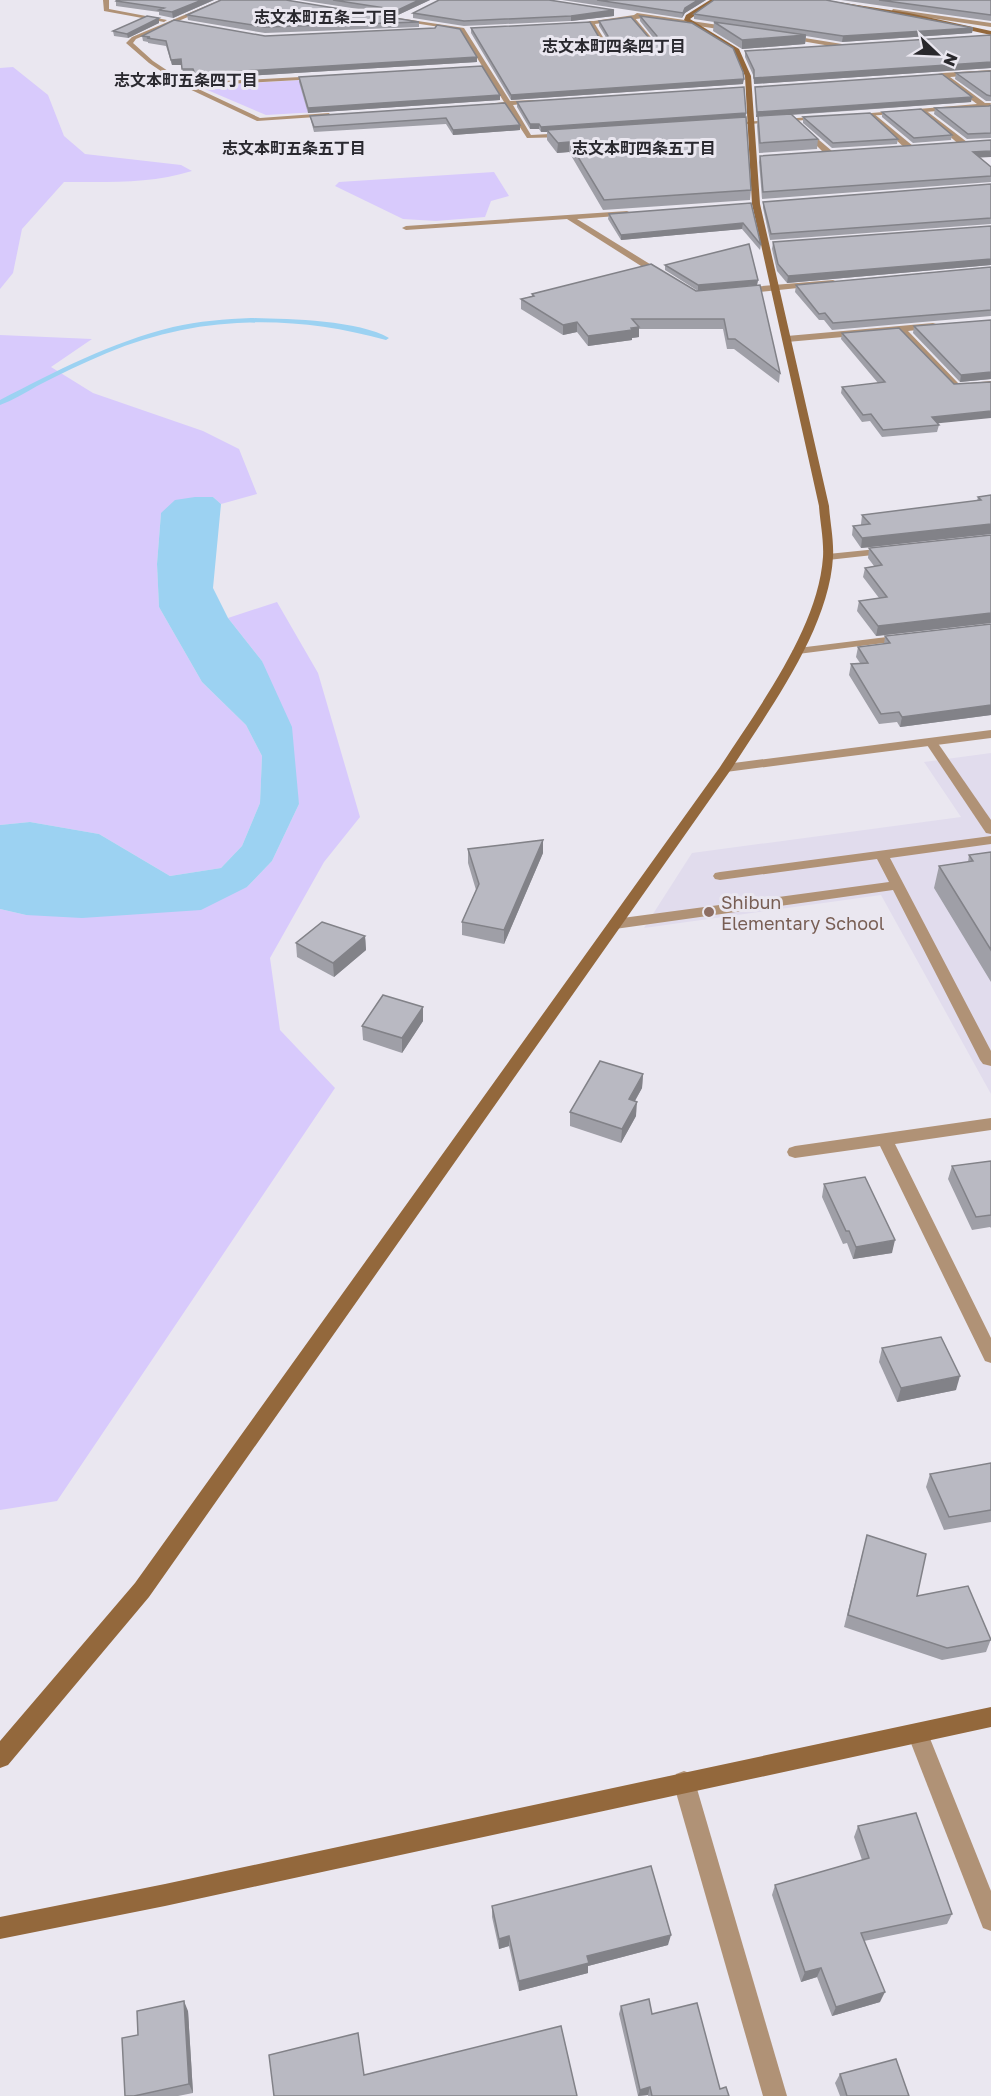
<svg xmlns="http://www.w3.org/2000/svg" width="991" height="2096" viewBox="0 0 991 2096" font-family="'Golos Text','Noto Sans JP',sans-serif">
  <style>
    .built { fill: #e1dced }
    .green { fill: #d8cafc }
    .water { fill: #9cd2f2 }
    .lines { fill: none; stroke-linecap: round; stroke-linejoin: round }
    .stream { fill: #9cd2f2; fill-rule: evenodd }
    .lane { fill: #b09276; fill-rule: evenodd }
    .street { fill: #b09276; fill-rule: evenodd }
    .secondary { fill: #93683c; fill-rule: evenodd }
    .wall { fill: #9f9fa7 }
    .shaded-wall { fill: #828288 }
    .building { fill: #b9b9c2; stroke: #828288; stroke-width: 1.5 }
    .education-dot { fill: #8d6e63; stroke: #eae7f0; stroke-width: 2 }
    .labels { text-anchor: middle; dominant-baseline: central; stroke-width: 6; stroke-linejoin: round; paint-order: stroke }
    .far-neighbourhood-label { font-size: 16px; font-weight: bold; fill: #2a292f; stroke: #eae7f0 }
    .education-label { font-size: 18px; fill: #785e54; stroke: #eae7f0; text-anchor: start }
  </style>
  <rect width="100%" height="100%" fill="#eae7f0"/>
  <path class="built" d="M991 753V1094L881 895 644 928 692 853 961 817 924 762Z"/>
  <g class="green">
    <path d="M13 67 48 95 64 136 85 154 181 165 192 171C150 184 107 182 64 182L22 229 13 273 0 289V68Z"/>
    <path d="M319 79 335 111 266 115 198 86Z"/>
    <path d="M494 172 509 196 491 201 485 217 436 221 403 219 335 186 339 182Z"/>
    <path d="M0 335 92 339 51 367 93 393 203 431 239 449 257 494 221 504 213 497 161 513 157 564 159 607 202 682 246 725 262 756 260 803 242 846 221 868 170 876 99 834 30 822 0 825Z"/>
    <path d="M277 602 318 673 360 817 324 862 270 958 280 1030 335 1088 57 1501 0 1510V909L26 915 247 887 272 861 299 804 262 661 228 618Z"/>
  </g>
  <path class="water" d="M195 497H213L221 504 213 588 228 618 262 661 292 727 299 804 272 861 247 887 201 910 82 918 26 915 0 909V825L30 822 99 834 170 876 221 868 242 846 260 803 262 756 246 725 202 682 159 607 157 564 161 513 175 500Z"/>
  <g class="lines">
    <path class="stream" d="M251 318C288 319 358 320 389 338L386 340C293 314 197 315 107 353 83 363 60 374 37 386 25 393 13 400 0 405V400C56 371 112 342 173 327 199 321 225 319 251 318Z"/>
    <g class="lane">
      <path d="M630 17H634L655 42H651Z"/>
      <path d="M589 21H593L606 42H602Z"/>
      <path d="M920 109H924L967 142V146H961L920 111Z"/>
      <path d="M869 113H873L913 146V150H907L869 115Z"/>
      <path d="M801 128H805L832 151V155H826L801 130Z"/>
      <path d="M931 738 935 739 991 820V834L986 833 925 742Z"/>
      <path d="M991 836V844L890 858 991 1051V1066L983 1064 980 1060 893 890 615 929 608 924 615 919 889 882 877 859 720 880 715 879 713 876 715 873 720 872Z"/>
    </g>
    <g class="street">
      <path d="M103 0H109V9L167 20 164 22 104 11Z"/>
      <path d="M220 0H228L136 39 133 43 153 61 186 83 319 76 317 79 192 86 260 118 329 113 331 116 257 121 183 86 149 63 126 43 132 37Z"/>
      <path d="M893 9 991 23V27L891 12Z"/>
      <path d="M637 13 732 27 735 29 732 31 644 18 570 27 567 25 634 15Z"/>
      <path d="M398 18 464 28 510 101 536 100 539 102 513 105 531 135 567 133 570 135 567 137 527 138 506 106 485 107 482 105 504 102 460 30 400 21Z"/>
      <path d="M786 35 842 44 845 46 842 48 784 38Z"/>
      <path d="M991 70V74L950 77 985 103H991L989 109 982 108 851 117 848 115 977 104 942 78 925 79 922 77 943 73Z"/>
      <path d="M823 116 821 119 734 125 731 123Z"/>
      <path d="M627 211 631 213 630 215 577 219 666 274V278H660L567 219 406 230 402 228 406 226Z"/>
      <path d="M833 280 837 282 836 284 740 294 736 291 740 288Z"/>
      <path d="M933 323 936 324V328L908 331 959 384 991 381V387L954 389 899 332 787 342 783 339 787 336Z"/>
      <path d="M887 548 891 549V553L828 560 823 557 828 554Z"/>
      <path d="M903 635 907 636V640L798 654 792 651 798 648Z"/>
      <path d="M991 730V738L726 772 720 768 726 764Z"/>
      <path d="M991 1118V1130L895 1144 991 1338V1363L985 1361 880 1146 795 1158 789 1156 787 1152 789 1148 795 1146Z"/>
      <path d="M918 1723 925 1726 991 1891V1931L983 1928 907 1733 911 1726Z"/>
      <path d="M684 1771 692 1774 695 1782 787 2096H763L673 1782 676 1774Z"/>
    </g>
    <g class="secondary">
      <path d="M710 0H717L690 19 739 49 751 76 760 204 829 506C830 522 834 540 833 557 829 629 770 708 732 768L149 1597 8 1765 0 1768V1741L135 1583 720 767C758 708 818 629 823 557 824 540 820 522 819 506L752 204 745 76 734 51 684 20 686 15Z"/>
      <path d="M811 0H825L909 13 991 31V35L909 17Z"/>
      <path d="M991 1707V1727L165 1906 0 1939V1917L165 1884Z"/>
    </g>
  </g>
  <g class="wall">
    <path d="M117 0H214L173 18 159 15V12L116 6V1Z"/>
    <path d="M299 0H430L398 15Z"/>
    <path d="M562 0H706L685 13 682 18Z"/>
    <path d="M841 0H991V21Z"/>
    <path d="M614 10V16L571 21 464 26 413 18V13Z"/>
    <path d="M694 14 973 28 972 33 842 42 806 36 805 44 742 49 713 31 714 22 694 19Z"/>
    <path d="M187 15 419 22V27L265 33 188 20Z"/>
    <path d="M640 16 743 84 511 100 471 33V28L606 40 607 39 599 26V21L650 39 655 40 640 21Z"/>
    <path d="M159 18V23L128 38 114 36 113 31Z"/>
    <path d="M991 35V68L754 84 753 75 745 57V51Z"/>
    <path d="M142 36H265L477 57V62L195 79 193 74 183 75 182 65H172L166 46 148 43V42L143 41Z"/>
    <path d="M991 71V101H986L955 79 956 73Z"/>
    <path d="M299 77 500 95V100L308 113 299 82Z"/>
    <path d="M755 87 972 97 971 102 792 115 818 139 817 149 759 153 757 126 758 117H756Z"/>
    <path d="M517 102 746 113 751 190 750 200 603 210 569 152 557 153 547 140V132H541L539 129H530L517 107Z"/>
    <path d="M505 103 520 125V130L453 135 446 124 314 132 311 121 310 116Z"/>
    <path d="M991 105V138L967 139 934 114 935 108 989 106Z"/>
    <path d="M882 112 952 135 951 140 913 143 882 117Z"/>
    <path d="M803 117 898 139 897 144 832 148 803 123Z"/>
    <path d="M760 156 980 158 991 167V182L762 199 759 162Z"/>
    <path d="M991 184V224L770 240 763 208V202Z"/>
    <path d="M751 203 761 245 760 250 742 229 621 240 608 219 609 214Z"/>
    <path d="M991 226V265L787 283 777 271 772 249 773 242Z"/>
    <path d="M665 265 758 280 757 285 698 291 665 270Z"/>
    <path d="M991 267V316L832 330 824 320H819L795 292 796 285Z"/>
    <path d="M696 291 780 373 779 383 734 349H727L723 329H639V337L632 338V340L588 346 577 332 563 335 521 309V299L532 296V294Z"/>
    <path d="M991 320V379L960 382 913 333 914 326Z"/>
    <path d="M842 333 954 384 937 423 939 425 937 432 882 437 870 421 862 422 841 393 842 387 878 383 841 339Z"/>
    <path d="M991 495V534L861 548 852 535 853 526 861 525V524L862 515 977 501 978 497Z"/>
    <path d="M991 535V623L876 636 857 611 859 601 879 598 863 577 865 568 874 566 868 558 869 548Z"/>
    <path d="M991 624V715L900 727 897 722 879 724 849 675 851 664 860 663 856 657 858 647 884 644 885 636Z"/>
    <path d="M543 840V853L504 944 462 935V922L476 890 468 863V849Z"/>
    <path d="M991 852V982L934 888 939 866 968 862 969 855Z"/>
    <path d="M365 936 366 950 334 977 297 957 296 943Z"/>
    <path d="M423 1007V1021L402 1053 363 1040 362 1026Z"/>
    <path d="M643 1074 642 1088 635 1101 636 1116 621 1143 570 1126V1112Z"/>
    <path d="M991 1161V1228L990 1227 972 1230 948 1179 952 1166Z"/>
    <path d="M824 1184 892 1253 853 1259 847 1243 843 1244 822 1197Z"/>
    <path d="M882 1348 956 1390 897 1402 879 1362Z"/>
    <path d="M991 1463V1522L944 1530 926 1487 930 1474Z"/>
    <path d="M867 1535 917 1596 991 1639 986 1652 942 1660 844 1627Z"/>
    <path d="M858 1826 952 1914 947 1924 864 1941 880 2002 832 2016 817 1977 801 1982 772 1895 775 1885 862 1860 854 1837Z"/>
    <path d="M492 1906 668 1945 588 1966V1973L519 1991 509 1946 499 1949 492 1917Z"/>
    <path d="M621 2006 652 2014 720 2089 729 2096H648V2095L638 2096 619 2014Z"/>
    <path d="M188 2011 193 2093 178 2096H125L138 2035Z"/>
    <path d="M840 2074 909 2096H840L835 2083Z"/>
  </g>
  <g class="shaded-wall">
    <path d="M202 0H214L173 18 172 12Z"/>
    <path d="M419 0H430L398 15V10Z"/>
    <path d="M698 0H706L685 13 682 18 683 13 685 8Z"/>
    <path d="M614 10V16L571 21V16Z"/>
    <path d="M159 18V23L128 38 127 34Z"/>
    <path d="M973 28 972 33 842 42 843 36Z"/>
    <path d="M806 35 805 44 742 49V40Z"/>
    <path d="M477 57V62L195 79V74Z"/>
    <path d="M181 59 182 65H172L171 60Z"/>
    <path d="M991 62V68L754 84V78Z"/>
    <path d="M744 79 743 84 511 100V95Z"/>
    <path d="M500 95V100L308 113V108Z"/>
    <path d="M972 97 971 102 756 117 757 112Z"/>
    <path d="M746 113 745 118 547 130V132H541V127Z"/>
    <rect x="530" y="124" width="9" height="5"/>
    <path d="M520 125V130L453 135V130Z"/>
    <path d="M569 142V152L557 153 558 143Z"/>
    <path d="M991 151V157L972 158 973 152Z"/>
    <path d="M743 223 742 229 621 240V235Z"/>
    <path d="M991 259V265L787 283 788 276Z"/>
    <path d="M758 280 757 285 698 291V285Z"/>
    <path d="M577 322V332L563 335V325Z"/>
    <path d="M639 327V337L632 338V340L588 346V336Z"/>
    <path d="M991 372V379L960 382 961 375Z"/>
    <path d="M991 411V418L931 424 932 417Z"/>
    <path d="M991 524V534L861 548 862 538Z"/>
    <path d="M991 613V623L876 636 878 626Z"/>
    <path d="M991 705V715L900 727 902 717Z"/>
    <path d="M543 840V853L504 944V930Z"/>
    <path d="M365 936 366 950 334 977 333 963Z"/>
    <path d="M423 1007V1021L402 1053V1038Z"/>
    <path d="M643 1074 642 1088 628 1113 629 1099Z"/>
    <path d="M637 1102 636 1116 621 1143 622 1129Z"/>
    <path d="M895 1240 892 1253 853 1259 856 1247Z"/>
    <path d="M960 1376 956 1390 897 1402 901 1388Z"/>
    <path d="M671 1935 668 1945 588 1966V1973L519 1991V1981L587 1956Z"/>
    <path d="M509 1936V1946L499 1949V1939Z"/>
    <path d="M821 1968 817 1977 801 1982 805 1972Z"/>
    <path d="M885 1992 880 2002 832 2016 836 2007Z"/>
    <path d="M184 2001 188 2011 193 2093 189 2084Z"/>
    <path d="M650 2087 648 2095 638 2096 640 2090Z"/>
  </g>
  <g class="building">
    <path d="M117 0H202L172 12 159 10 164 8 116 1Z"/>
    <path d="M221 0H286L419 22 265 27 187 15Z"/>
    <path d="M333 0H419L398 10Z"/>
    <path d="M439 0H549L614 10 571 16 464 21 413 13Z"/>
    <path d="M597 0H698L685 8 683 13Z"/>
    <path d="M714 0H826L973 28 843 36 694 14Z"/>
    <path d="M879 0H991V15Z"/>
    <path d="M147 16 159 18 127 34 113 31Z"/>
    <path d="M640 16 692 23 733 48 743 72 744 79 511 95 471 28 590 22 600 39 606 40 608 36 599 21 631 17 650 39 655 40 657 36Z"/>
    <path d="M174 20 265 36 435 28 437 25 460 29 477 57 195 74 193 69H182L181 59 171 60 166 41 147 38 150 37 142 36Z"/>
    <path d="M714 22 806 35 742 40Z"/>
    <path d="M991 35V62L754 78V70L745 51Z"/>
    <path d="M482 66 500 95 308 108 299 77Z"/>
    <path d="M991 71V96L987 95 956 73Z"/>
    <path d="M942 74 972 97 757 112 755 87Z"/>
    <path d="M744 87 746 113 541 127 539 124H530L517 102Z"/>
    <path d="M505 103 520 125 453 130 446 118 314 127 310 116Z"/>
    <path d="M991 105V133L968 134 935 108 989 106Z"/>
    <path d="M921 109 952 135 914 138 882 112Z"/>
    <path d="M870 113 898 139 833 143 803 117Z"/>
    <path d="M791 114 818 139 760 143 758 116Z"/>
    <path d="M746 117 751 190 604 200 569 142 558 143 547 130Z"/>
    <path d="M991 140V151L973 152 991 167V176L763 192 760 156Z"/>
    <path d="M991 184V218L771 234 763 202Z"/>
    <path d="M751 203 761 245 743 223 621 235 609 214Z"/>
    <path d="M991 226V259L788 276 778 264 773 242Z"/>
    <path d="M749 244 758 280 698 285 665 265Z"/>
    <path d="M651 264 696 291 760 285 780 373 735 339H728L724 319H632L639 327 631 328 632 330 588 336 577 322 563 325 521 299 534 296 532 294Z"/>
    <path d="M991 267V310L833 323 825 313 819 314 796 285Z"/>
    <path d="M991 320V372L961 375 914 326Z"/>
    <path d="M899 328 954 384 991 382V411L932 417 939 425 883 430 871 414 863 415 842 387 885 382 842 333Z"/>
    <path d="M991 495V524L862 538 853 526 870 524 862 515 981 500 978 497Z"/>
    <path d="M991 535V613L878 626 859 601 887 597 865 568 882 565 869 548Z"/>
    <path d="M991 624V705L902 717 899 712 881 714 851 664 868 663 858 647 890 643 885 636Z"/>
    <path d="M543 840 504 930 462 922 479 884 468 849Z"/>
    <path d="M991 852V950L939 866 973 861 969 855Z"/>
    <path d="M322 922 365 936 333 963 296 943Z"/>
    <path d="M383 995 423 1007 402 1038 362 1026Z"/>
    <path d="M600 1061 643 1074 629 1099 637 1102 622 1129 570 1112Z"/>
    <path d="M991 1161V1215L976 1217 952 1166Z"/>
    <path d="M865 1177 895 1240 856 1247 849 1231H846L824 1184Z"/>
    <path d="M941 1337 960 1376 901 1388 882 1348Z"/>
    <path d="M991 1463V1510L949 1517 930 1474Z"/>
    <path d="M867 1535 926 1554 917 1596 968 1586 991 1640 947 1648 848 1615Z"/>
    <path d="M916 1813 952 1914 861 1933 885 1992 836 2007 821 1968 805 1972 775 1885 869 1858 858 1826Z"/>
    <path d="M651 1866 671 1935 587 1956 589 1963 519 1981 509 1936 499 1939 492 1906Z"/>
    <path d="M649 1999 652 2014 697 2003 720 2089 726 2087 729 2096H652L650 2087 640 2090 621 2006Z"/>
    <path d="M184 2001 189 2084 134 2096H125L122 2038 138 2035 137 2011Z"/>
    <path d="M561 2026 577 2096H274L269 2055 358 2033 364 2075Z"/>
    <path d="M896 2059 909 2096H847L840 2074Z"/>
  </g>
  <circle class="education-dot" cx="709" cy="912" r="6"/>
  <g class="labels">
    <g class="far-neighbourhood-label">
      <text x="326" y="17">志文本町五条二丁目</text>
      <text x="614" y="46">志文本町四条四丁目</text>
      <text x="186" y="80">志文本町五条四丁目</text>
      <text x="294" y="148">志文本町五条五丁目</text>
      <text x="644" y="148">志文本町四条五丁目</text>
    </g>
    <g class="education-label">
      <text x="721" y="902">Shibun<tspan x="721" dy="21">Elementary School</tspan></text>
    </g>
  </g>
  <g transform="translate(937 54) rotate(113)" stroke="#eae7f0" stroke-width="4.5" paint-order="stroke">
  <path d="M0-4.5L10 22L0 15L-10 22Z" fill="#29282c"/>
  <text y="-9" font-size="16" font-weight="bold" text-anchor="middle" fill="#29282c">N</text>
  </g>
</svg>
